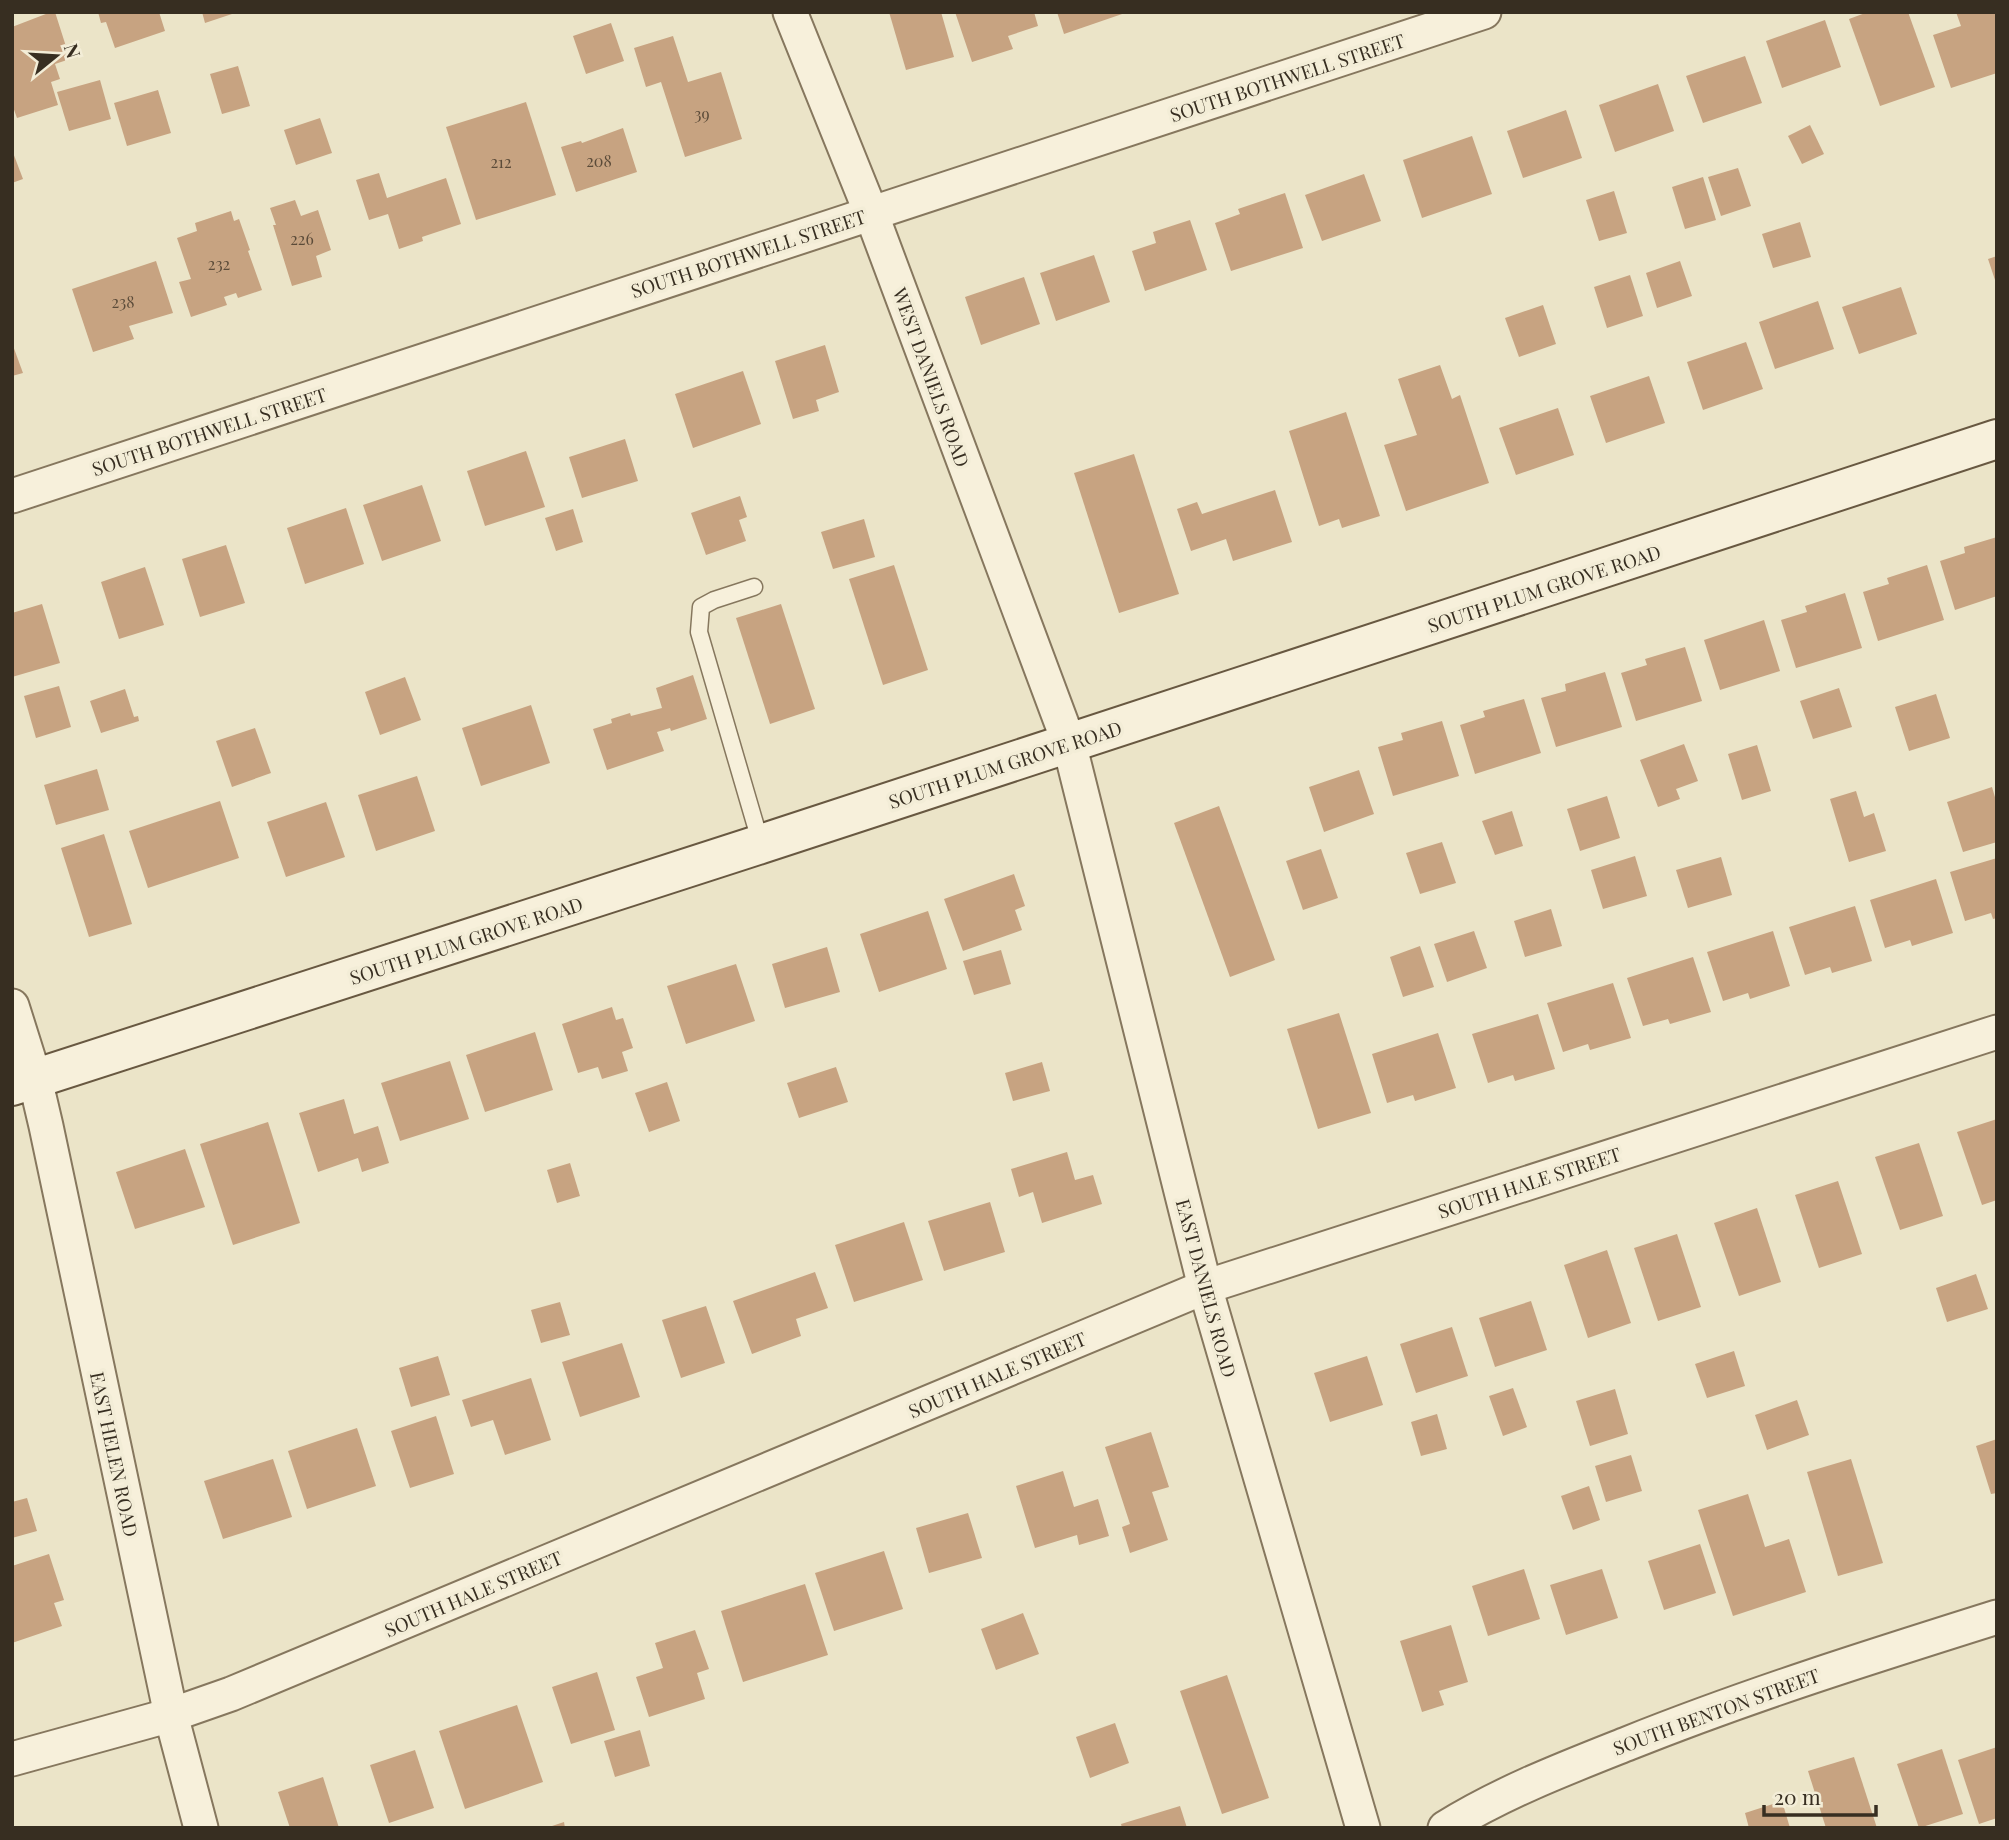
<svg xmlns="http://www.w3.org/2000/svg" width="2009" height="1840" viewBox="0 0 2009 1840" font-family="'Playfair Display',serif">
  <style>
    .building { fill: #c7a381 }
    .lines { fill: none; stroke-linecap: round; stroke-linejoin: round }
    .service-casing { stroke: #86775e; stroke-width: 19 }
    .minor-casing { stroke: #86775e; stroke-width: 37 }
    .secondary-casing { stroke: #685841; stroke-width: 42 }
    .service { stroke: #f7f0db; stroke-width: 16 }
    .minor { stroke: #f7f0db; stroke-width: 33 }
    .secondary { stroke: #f7f0db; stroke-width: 38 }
    .labels { text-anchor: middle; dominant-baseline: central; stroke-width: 7; stroke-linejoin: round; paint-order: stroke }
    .number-label { font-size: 16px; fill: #5b4b39 }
    .street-label { font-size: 19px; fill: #372e21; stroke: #f3edd7 }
  </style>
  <rect width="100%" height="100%" fill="#ebe4c8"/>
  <g class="building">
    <path d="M51 12H55L70 59 55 64 60 79 51 82 58 105 17 118 12 104V27Z"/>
    <path d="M98 12H159L165 31 115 48 106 22 101 23Z"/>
    <path d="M202 12H235V13L205 23Z"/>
    <path d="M889 12H941L954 57 906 70Z"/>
    <path d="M955 12H1034L1038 26 1008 36 1013 49 972 62Z"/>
    <path d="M1057 12H1125V13L1064 34Z"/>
    <path d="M1868 12H1908L1935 87 1880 106 1849 19Z"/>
    <path d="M1956 12H1997V73L1951 88 1933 35 1961 26Z"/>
    <path d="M1825 20 1841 67 1782 88 1766 41Z"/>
    <path d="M611 23 624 61 586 74 573 36Z"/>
    <path d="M673 36 688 82 721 72 742 139 685 157 661 82 646 87 634 48Z"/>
    <path d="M1745 56 1762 103 1703 123 1686 76Z"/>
    <path d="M238 66 250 106 222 114 210 74Z"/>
    <path d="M100 80 111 119 69 131 57 92Z"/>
    <path d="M1658 84 1674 131 1615 152 1599 105Z"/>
    <path d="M158 90 171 133 127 146 114 103Z"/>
    <path d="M526 102 556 195 476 220 446 127Z"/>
    <path d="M1566 110 1582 158 1523 178 1507 131Z"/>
    <path d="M320 118 332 153 296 165 284 130Z"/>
    <path d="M1810 125 1824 154 1802 164 1788 136Z"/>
    <path d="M623 128 637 172 576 192 561 147 581 141 582 143Z"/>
    <path d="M1472 136 1492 194 1422 218 1403 160Z"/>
    <path d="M12 150 23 179 12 183Z"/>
    <path d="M1738 168 1751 206 1721 216 1708 177Z"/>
    <path d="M379 173 387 198 446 178 461 224 422 237 423 241 399 249 388 214 369 220 356 180Z"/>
    <path d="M1364 174 1381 221 1322 241 1305 195Z"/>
    <path d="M1703 177 1716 220 1685 229 1672 187Z"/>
    <path d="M1614 191 1627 233 1599 241 1586 200Z"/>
    <path d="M1285 193 1303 248 1231 271 1215 223 1240 214 1238 209Z"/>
    <path d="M295 200 301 216 318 210 331 250 316 256 322 277 292 286 273 225H276L270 208Z"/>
    <path d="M231 211 234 221 239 219 250 250 248 251 262 290 238 298 236 293 224 297 227 305 191 317 179 282 191 279 177 238 197 231 195 223Z"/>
    <path d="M1190 220 1207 270 1145 291 1132 251 1156 243 1153 232Z"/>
    <path d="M1800 222 1811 257 1773 268 1762 234Z"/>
    <path d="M1094 255 1110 302 1056 321 1040 273Z"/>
    <path d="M1997 256V283H1996L1988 259Z"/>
    <path d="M156 261 173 313 129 326 134 339 93 352 72 289Z"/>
    <path d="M1680 261 1692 296 1657 308 1646 273Z"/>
    <path d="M1630 275 1643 316 1607 328 1594 287Z"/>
    <path d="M1024 277 1040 324 981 345 965 297Z"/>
    <path d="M1901 287 1917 334 1859 354 1842 307Z"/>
    <path d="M1818 301 1834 349 1775 369 1759 322Z"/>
    <path d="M1543 305 1556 344 1519 357 1505 318Z"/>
    <path d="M1746 342 1763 389 1703 410 1687 362Z"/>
    <path d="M12 343 23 373 12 376Z"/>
    <path d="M825 345 839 392 816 400 819 411 793 419 775 361Z"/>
    <path d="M1440 365 1452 399 1460 395 1489 483 1406 511 1384 445 1417 435 1398 379Z"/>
    <path d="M743 371 761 424 693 448 675 394Z"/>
    <path d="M1649 376 1665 423 1606 443 1590 396Z"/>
    <path d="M1558 408 1574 455 1516 475 1499 428Z"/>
    <path d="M1346 412 1380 516 1342 528 1339 519 1319 526 1289 431Z"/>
    <path d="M625 439 638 481 582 498 569 457Z"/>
    <path d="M526 451 545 507 485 526 467 471Z"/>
    <path d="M1134 454 1179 594 1119 613 1074 473Z"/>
    <path d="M422 485 441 541 382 561 363 505Z"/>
    <path d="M1275 490 1292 542 1233 561 1226 539 1191 551 1177 509 1197 502 1202 514Z"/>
    <path d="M740 496 747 517 739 520 746 541 706 555 691 513Z"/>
    <path d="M346 508 364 564 305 584 287 528Z"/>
    <path d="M573 509 583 542 556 551 545 518Z"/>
    <path d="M864 519 875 557 833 569 821 532Z"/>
    <path d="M1997 537V596L1955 610 1940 561 1965 553 1964 547Z"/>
    <path d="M226 545 245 603 200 617 182 559Z"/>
    <path d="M894 565 928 670 883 685 849 579Z"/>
    <path d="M1927 565 1944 620 1878 641 1863 592 1889 584 1887 578Z"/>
    <path d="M145 567 164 625 119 639 101 582Z"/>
    <path d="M1845 593 1862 648 1796 668 1781 620 1807 612 1805 606Z"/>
    <path d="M42 604 60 663 12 677V613Z"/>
    <path d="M781 604 815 709 770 724 736 618Z"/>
    <path d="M1764 620 1780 671 1720 690 1704 640Z"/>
    <path d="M1685 647 1702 701 1636 721 1621 673 1647 665 1645 659Z"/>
    <path d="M1605 672 1622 727 1556 747 1541 698 1566 691 1565 684Z"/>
    <path d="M693 675 707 719 671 731 670 728 657 732 664 751 607 770 593 729 612 723 611 719 630 713 631 716 662 708 656 688Z"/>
    <path d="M405 677 421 720 380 735 365 692Z"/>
    <path d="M59 686 71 727 36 738 24 696Z"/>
    <path d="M1839 688 1852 727 1813 739 1800 701Z"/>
    <path d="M125 689 134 717 138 716 139 721 101 733 90 701Z"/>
    <path d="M1936 694 1950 738 1909 751 1895 707Z"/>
    <path d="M1524 699 1541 753 1475 774 1460 725 1485 717 1483 711Z"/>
    <path d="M531 705 550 763 481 786 462 728Z"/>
    <path d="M1442 721 1459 776 1393 796 1378 747 1403 740 1401 733Z"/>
    <path d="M255 728 271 773 232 787 216 741Z"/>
    <path d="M1684 744 1698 781 1676 789 1680 799 1658 807 1640 760Z"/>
    <path d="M1757 745 1771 791 1742 800 1728 754Z"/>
    <path d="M97 769 109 810 56 825 44 785Z"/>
    <path d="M1359 770 1374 814 1324 832 1309 787Z"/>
    <path d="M417 776 435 831 376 851 358 795Z"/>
    <path d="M1992 787 1997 804V842L1963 852 1947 802Z"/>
    <path d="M1856 791 1864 817 1874 813 1886 851 1849 862 1830 799Z"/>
    <path d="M1607 796 1620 838 1580 851 1567 809Z"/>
    <path d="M220 801 239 858 148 888 129 831Z"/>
    <path d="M326 802 345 857 286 877 267 822Z"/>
    <path d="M1219 806 1275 960 1230 977 1174 823Z"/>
    <path d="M1512 811 1523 846 1495 855 1482 821Z"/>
    <path d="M104 834 132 924 89 937 61 848Z"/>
    <path d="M1442 842 1456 883 1420 894 1406 853Z"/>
    <path d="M1321 849 1338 898 1303 910 1286 861Z"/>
    <path d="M1635 856 1647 896 1603 909 1591 870Z"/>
    <path d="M1721 857 1732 895 1688 908 1676 870Z"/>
    <path d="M1997 858V918L1993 919 1991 913 1965 921 1950 872Z"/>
    <path d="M1014 874 1025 906 1015 910 1022 930 963 951 944 899Z"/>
    <path d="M1936 879 1953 933 1912 946 1910 940 1885 948 1870 900Z"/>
    <path d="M1855 906 1872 961 1832 973 1830 967 1805 975 1789 927Z"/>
    <path d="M1551 909 1562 946 1525 957 1514 921Z"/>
    <path d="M928 911 947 969 879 992 860 934Z"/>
    <path d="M1474 931 1487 968 1447 982 1434 944Z"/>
    <path d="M1773 931 1790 986 1750 999 1748 993 1723 1001 1707 952Z"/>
    <path d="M1420 946 1434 987 1403 997 1390 957Z"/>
    <path d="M827 947 840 992 785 1008 772 964Z"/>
    <path d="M1001 950 1011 984 974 995 963 961Z"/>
    <path d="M1693 957 1711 1012 1670 1024 1668 1019 1643 1026 1627 978Z"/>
    <path d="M736 964 755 1021 686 1044 667 986Z"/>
    <path d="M1613 983 1631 1038 1590 1050 1588 1044 1563 1052 1547 1003Z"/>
    <path d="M612 1007 616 1020 623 1018 633 1048 622 1052 628 1071 602 1079 598 1067 578 1073 562 1024Z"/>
    <path d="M1339 1013 1371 1113 1318 1129 1287 1029Z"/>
    <path d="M1538 1014 1555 1069 1515 1081 1513 1075 1488 1083 1472 1034Z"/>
    <path d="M535 1032 553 1090 485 1112 466 1055Z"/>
    <path d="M1438 1033 1456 1088 1415 1101 1413 1095 1387 1103 1372 1054Z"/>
    <path d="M450 1061 469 1119 400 1141 381 1083Z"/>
    <path d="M1042 1062 1050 1091 1013 1101 1005 1073Z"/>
    <path d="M836 1067 848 1102 799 1118 787 1083Z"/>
    <path d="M667 1082 680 1121 649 1132 635 1093Z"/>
    <path d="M344 1099 354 1134 378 1126 389 1163 362 1172 358 1158 318 1172 299 1113Z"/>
    <path d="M1997 1119V1200L1982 1205 1957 1132Z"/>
    <path d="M268 1122 300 1223 233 1245 200 1144Z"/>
    <path d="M1919 1143 1943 1216 1900 1230 1875 1157Z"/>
    <path d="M185 1149 205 1207 135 1229 116 1172Z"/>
    <path d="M1067 1152 1075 1180 1093 1175 1102 1204 1042 1223 1033 1192 1019 1197 1011 1169Z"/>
    <path d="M570 1163 580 1196 557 1203 547 1170Z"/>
    <path d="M1838 1181 1862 1254 1819 1268 1795 1195Z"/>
    <path d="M990 1202 1005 1252 944 1271 928 1221Z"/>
    <path d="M1757 1208 1781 1282 1739 1296 1714 1223Z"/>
    <path d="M904 1222 923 1280 854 1302 835 1245Z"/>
    <path d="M1677 1234 1701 1307 1658 1321 1634 1248Z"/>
    <path d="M1607 1250 1631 1323 1588 1338 1564 1265Z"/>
    <path d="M815 1272 828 1308 796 1319 801 1336 752 1354 733 1301Z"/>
    <path d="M1976 1274 1988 1309 1947 1322 1936 1288Z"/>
    <path d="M1531 1301 1547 1350 1495 1367 1479 1318Z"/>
    <path d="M560 1302 570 1335 541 1343 531 1310Z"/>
    <path d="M706 1306 725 1363 681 1378 662 1320Z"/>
    <path d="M1452 1327 1468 1376 1416 1393 1400 1344Z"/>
    <path d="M622 1343 640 1397 580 1417 562 1362Z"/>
    <path d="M1734 1351 1745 1386 1707 1398 1695 1364Z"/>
    <path d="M438 1356 450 1395 411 1407 399 1368Z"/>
    <path d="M1367 1356 1383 1405 1330 1422 1314 1373Z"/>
    <path d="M531 1378 551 1440 505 1455 493 1420 471 1427 462 1400Z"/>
    <path d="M1513 1388 1527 1427 1503 1436 1489 1396Z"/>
    <path d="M1615 1389 1628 1434 1590 1446 1576 1401Z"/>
    <path d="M1797 1400 1809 1435 1767 1450 1755 1415Z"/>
    <path d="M1437 1414 1447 1449 1421 1456 1411 1422Z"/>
    <path d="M436 1416 454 1474 410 1488 391 1431Z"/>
    <path d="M357 1428 376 1486 307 1509 288 1451Z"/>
    <path d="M1151 1432 1169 1487 1152 1492 1168 1540 1130 1553 1122 1527 1130 1524 1105 1447Z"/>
    <path d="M1997 1439V1493L1991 1494 1976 1446Z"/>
    <path d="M1631 1455 1642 1491 1606 1502 1595 1466Z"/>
    <path d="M273 1459 292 1517 223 1539 204 1481Z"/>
    <path d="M1851 1459 1883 1563 1838 1576 1807 1472Z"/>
    <path d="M1063 1471 1074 1507 1098 1499 1109 1536 1079 1545 1077 1535 1035 1548 1016 1486Z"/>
    <path d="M1589 1486 1600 1520 1573 1530 1561 1496Z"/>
    <path d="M1748 1494 1765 1547 1789 1539 1806 1592 1733 1616 1698 1510Z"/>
    <path d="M27 1498 37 1531 12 1538V1502Z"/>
    <path d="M968 1513 982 1558 929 1573 916 1528Z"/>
    <path d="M1700 1544 1716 1593 1664 1610 1648 1561Z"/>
    <path d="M884 1551 903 1609 834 1631 815 1573Z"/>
    <path d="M49 1554 64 1600 54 1603 62 1626 12 1643V1566Z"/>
    <path d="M1524 1569 1540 1619 1488 1636 1472 1586Z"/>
    <path d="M1602 1569 1618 1618 1566 1635 1550 1585Z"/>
    <path d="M805 1584 828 1655 743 1682 721 1611Z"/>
    <path d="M1023 1613 1039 1654 996 1670 981 1629Z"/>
    <path d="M1451 1625 1468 1682 1439 1691 1444 1705 1422 1712 1400 1641Z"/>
    <path d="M695 1630 709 1669 697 1673 705 1699 649 1717 636 1677 663 1668 655 1643Z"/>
    <path d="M597 1672 615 1730 571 1744 552 1687Z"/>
    <path d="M1227 1675 1269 1798 1222 1814 1180 1691Z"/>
    <path d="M517 1705 543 1782 465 1809 439 1731Z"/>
    <path d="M1115 1723 1129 1763 1090 1778 1076 1737Z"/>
    <path d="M640 1730 650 1766 615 1777 604 1741Z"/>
    <path d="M1997 1747V1818L1979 1824 1958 1760Z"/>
    <path d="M1942 1749 1963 1814 1919 1828 1897 1764Z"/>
    <path d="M415 1750 434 1808 389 1823 370 1765Z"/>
    <path d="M1854 1757 1877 1828H1826L1808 1771Z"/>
    <path d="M323 1777 339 1828H290L278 1792Z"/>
    <path d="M1782 1801 1790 1828H1749L1745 1813Z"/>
    <path d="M1180 1806 1187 1828H1122L1121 1824Z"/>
    <path d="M564 1822 565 1828H549V1827Z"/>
  </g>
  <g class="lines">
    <defs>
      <path id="service" d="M754 587 714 600 701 607 699 632 761 844"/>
      <g id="minor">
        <path d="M790 12 871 213 1069 743 1205 1287 1363 1828"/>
        <path d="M12 496 1484 12"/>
        <path d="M12 1006 35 1079 46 1126 171 1715 201 1828"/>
        <path d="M12 1759 171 1715 231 1694 1205 1287 1997 1032"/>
        <path d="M1445 1828C1503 1792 1566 1768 1629 1743 1749 1695 1873 1656 1997 1617"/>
      </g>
      <path id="secondary" d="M12 1086 761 844 1997 439"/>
    </defs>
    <use href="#service" class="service-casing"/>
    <use href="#minor" class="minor-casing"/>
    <use href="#secondary" class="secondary-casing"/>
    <use href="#service" class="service"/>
    <use href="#minor" class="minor"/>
    <use href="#secondary" class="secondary"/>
  </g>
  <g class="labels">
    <g class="number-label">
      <text x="702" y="113">39</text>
      <text x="599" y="160">208</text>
      <text x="501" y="161">212</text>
      <text x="302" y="238">226</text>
      <text x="219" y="263">232</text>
      <text x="123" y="301">238</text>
    </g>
    <g class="street-label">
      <text transform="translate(1287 77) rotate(-18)">SOUTH BOTHWELL STREET</text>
      <text transform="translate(748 253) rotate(-18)">SOUTH BOTHWELL STREET</text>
      <text transform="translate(932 377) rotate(70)">WEST DANIELS ROAD</text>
      <text transform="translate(209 431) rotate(-18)">SOUTH BOTHWELL STREET</text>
      <text transform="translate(1544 588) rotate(-18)">SOUTH PLUM GROVE ROAD</text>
      <text transform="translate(1005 764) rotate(-18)">SOUTH PLUM GROVE ROAD</text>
      <text transform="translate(466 940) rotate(-18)">SOUTH PLUM GROVE ROAD</text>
      <text transform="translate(1529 1182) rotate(-18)">SOUTH HALE STREET</text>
      <text transform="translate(1207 1288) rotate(75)">EAST DANIELS ROAD</text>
      <text transform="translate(997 1374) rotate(-23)">SOUTH HALE STREET</text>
      <text transform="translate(115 1454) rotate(78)">EAST HELEN ROAD</text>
      <text transform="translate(473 1593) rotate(-23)">SOUTH HALE STREET</text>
      <text transform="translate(1716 1711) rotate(-20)">SOUTH BENTON STREET</text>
    </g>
  </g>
  <rect width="2009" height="1840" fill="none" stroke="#372e21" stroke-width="28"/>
  <g transform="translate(56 56) rotate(72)" stroke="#f3edd7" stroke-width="5" paint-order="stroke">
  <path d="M0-5L12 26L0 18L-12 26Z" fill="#372e21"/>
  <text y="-10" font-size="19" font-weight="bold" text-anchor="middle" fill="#372e21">N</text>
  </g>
  <path d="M1764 1805v10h112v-10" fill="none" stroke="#372e21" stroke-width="3.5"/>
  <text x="1774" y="1805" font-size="21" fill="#372e21" stroke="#f3edd7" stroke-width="5" paint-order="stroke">20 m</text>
</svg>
